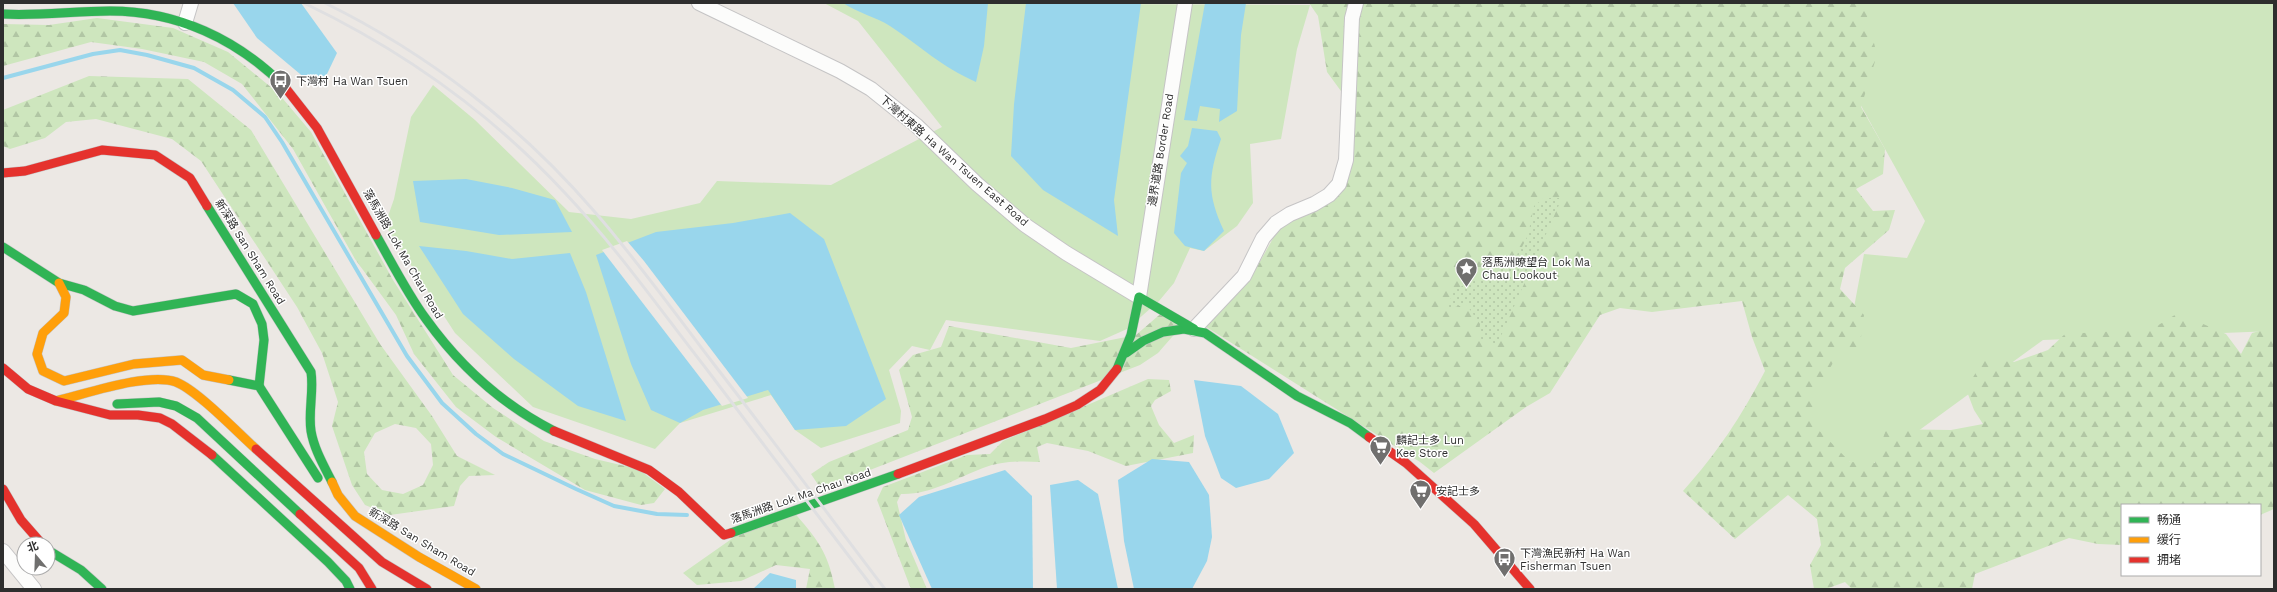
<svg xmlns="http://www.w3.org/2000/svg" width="2277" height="592" viewBox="0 0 2277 592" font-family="'Work Sans','Noto Sans SC',sans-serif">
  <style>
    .grass { fill: #cee6be }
    .forest { fill: url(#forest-firs); fill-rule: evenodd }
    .park { fill: url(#park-dots) }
    .water { fill: #99d6ec }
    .pier { fill: #ece8e4 }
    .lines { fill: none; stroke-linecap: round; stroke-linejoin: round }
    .stream { stroke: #99d6ec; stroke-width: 4 }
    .street-casing { stroke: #c5c4c5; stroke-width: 16 }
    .fast-casing { stroke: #c5c4c5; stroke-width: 10 }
    .slow-casing { stroke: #c5c4c5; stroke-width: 10 }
    .jam-casing { stroke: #c5c4c5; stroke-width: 10 }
    .street { stroke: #fcfcfb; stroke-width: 14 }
    .fast { stroke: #30b455; stroke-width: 9 }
    .slow { stroke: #ff9f0a; stroke-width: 9 }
    .jam { stroke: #e5322d; stroke-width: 9 }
    .rail { stroke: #dfdfe1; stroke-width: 3 }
    .labels { text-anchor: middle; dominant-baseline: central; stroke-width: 3; stroke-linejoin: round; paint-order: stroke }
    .poi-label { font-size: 11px; fill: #2e2e2e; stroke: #fff; text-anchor: start }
    .street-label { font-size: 11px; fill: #2e2e2e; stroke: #fff }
  </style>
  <defs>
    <pattern id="forest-firs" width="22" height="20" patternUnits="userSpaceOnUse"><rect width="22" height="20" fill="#cee6be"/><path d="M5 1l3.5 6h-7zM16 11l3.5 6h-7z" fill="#b1c6a4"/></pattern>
    <pattern id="park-dots" width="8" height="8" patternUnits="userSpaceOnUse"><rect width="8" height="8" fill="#cee6be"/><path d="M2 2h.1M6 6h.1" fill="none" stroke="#b1c6a4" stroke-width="1.8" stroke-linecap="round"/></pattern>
  </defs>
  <rect width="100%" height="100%" fill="#ece8e4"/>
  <g class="grass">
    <path d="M824 3 1310 5 1297 49 1281 139 1250 144 1253 203 1237 226 1204 251 1190 248 1174 283 1159 301 1127 329 1100 341 946 320 930 350 912 346 889 370 901 411 900 423 821 448 795 430 771 395 680 423 655 449 533 407 455 333 385 225 394 199 411 117 433 85 475 120 569 212 631 219 700 203 717 181 831 185 942 127 858 21Z"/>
    <path d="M1837 3H2274V331L2043 340 1866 469 1806 442 1795 394 1852 318 1864 254 1907 258 1925 221 1859 102Z"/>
  </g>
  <g class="forest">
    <path d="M1309 3H1864L1877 55 1861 107 1885 149 1883 174 1856 189 1873 211 1895 210 1889 230 1845 268 1840 289 1864 315 1858 359 1841 349 1815 394V426L1850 462 1875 463 1886 429 1951 430 1983 424 1974 410 1966 389 1984 359 2014 362 2048 350 2065 334 2152 329 2178 313 2226 334 2241 354 2252 333 2274 327V509L2260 515V505H2122V545L2098 544 2069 538 1975 574 1972 589H1852L1845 582 1826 589H1814L1810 565 1821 545 1817 519 1788 495 1735 539 1683 491C1718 452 1741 417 1765 371L1752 337 1742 301 1652 312 1620 308 1600 315 1550 393 1526 407 1434 473 1420 462 1203 325 1253 274 1280 226 1299 218 1343 187 1349 102 1327 72 1318 16Z"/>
    <path d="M97 18 173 28 228 52 278 93 311 132 393 280 453 375 493 408 544 441 595 459 638 469 665 489 654 503 641 505 585 490 496 437 456 407 414 354 396 315 355 259 293 149 242 84 204 62 142 49 91 42 3 66V24L49 25Z"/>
    <path d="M89 76 188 79 251 130 380 344 432 416 457 456 495 475 469 476 460 486 454 506 390 515 365 505 352 485 332 426 338 402 322 353 297 307 201 161 172 139 96 119 66 122 45 138 10 149 3 146V110ZM395 424 416 428 431 444 433 465 423 485 403 494 382 490 367 474 364 452 375 433Z"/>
    <path d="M1165 310 1179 329 1158 353 1140 365 821 489 811 474 829 462 908 430 912 417 899 370 913 355 941 347 949 326 1071 348 1136 335Z"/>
    <path d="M1148 379 1169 380 1171 391 1155 400 1151 406 1159 425 1174 443 1194 435 1193 453 1126 466 1088 451 1047 443 1037 447 1040 462C1020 461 1002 461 983 468 956 478 931 495 901 494L897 502 906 540 927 589H911L877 500 883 487 967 455 990 454 1003 441Z"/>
    <path d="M792 510C817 539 828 551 835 589H806L810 569 776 565 741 581 697 585 683 573 760 519Z"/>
  </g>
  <path class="park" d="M1544 198H1562L1497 345 1479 338 1480 324 1466 304 1448 309 1453 290 1504 268 1520 251 1528 235 1534 206Z"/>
  <g class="water">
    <path d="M233 3H301L337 53 327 74 312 84 257 38Z"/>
    <path d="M843 3H988L984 46 976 82C942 67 920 46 890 26 876 17 858 13 843 3Z"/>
    <path d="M1026 3H1141L1114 200 1118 236 1043 190 1011 156 1014 104Z"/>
    <path d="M1205 3H1246L1241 35 1237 111 1219 122 1220 109 1200 106 1197 121 1184 120Z"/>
    <path d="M1192 128 1217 131 1221 139C1208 177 1207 194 1224 231L1204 251 1185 246 1174 233 1181 173 1187 163 1180 156 1188 146Z"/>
    <path d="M466 179 512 188 555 200 572 232 499 235 420 222 413 181Z"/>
    <path d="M790 213 824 239 886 399 846 426 795 430 768 390 703 410 680 423 651 410 631 364 596 255 656 232 733 223Z"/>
    <path d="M419 246 466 251 512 259 570 253 586 292 626 421 578 406 514 359 463 314Z"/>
    <path d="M1194 380 1241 386 1278 414 1294 453 1269 479 1236 488 1221 478 1205 436Z"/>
    <path d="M1152 459 1189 462 1209 495 1212 537 1207 561 1192 589H1134L1124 541 1118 480Z"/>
    <path d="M1005 470 1032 496 1033 589H932L899 515 919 497Z"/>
    <path d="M1078 480 1098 494 1118 589H1057L1050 485Z"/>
    <path d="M770 573 796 580V589H753Z"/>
  </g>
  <path class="pier" d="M627 241 644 261 748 398 722 406 602 250Z"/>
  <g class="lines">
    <path class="stream" d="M3 78 93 54 120 50 147 55 194 68 233 90 265 117 282 142 407 356 442 403 476 434 503 454 576 489 614 506 657 514 687 515"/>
    <defs>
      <g id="street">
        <path d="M699 3 840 71 871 89 917 126 977 184 1025 225 1066 253 1139 297 1185 3"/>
        <path d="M185 23 191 3"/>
        <path d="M1194 329 1244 276 1263 238 1276 223 1290 214 1314 204 1329 195 1339 184 1346 160 1352 18 1356 3"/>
        <path d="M3 551 34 589"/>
      </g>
      <g id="fast">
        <path d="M3 14C39 16 74 11 110 11 177 11 237 39 284 86"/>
        <path d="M207 206 311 372C314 391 308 412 311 431 314 449 324 466 332 482"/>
        <path d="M376 235C392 263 407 293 426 319 459 365 503 405 554 431"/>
        <path d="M3 247 59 283 84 290 115 306 133 311 236 294 253 304 262 324 264 340 259 386"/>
        <path d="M1126 353 1143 341 1163 332 1184 329 1205 333 1297 396 1350 423 1369 437"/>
        <path d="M1117 369 1131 335 1139 297 1194 329"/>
        <path d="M229 380 259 386 318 478"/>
        <path d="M117 404 159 402 176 406 197 418 300 514"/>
        <path d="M212 455 328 562 346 581 350 589"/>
        <path d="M731 533 898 474"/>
        <path d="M48 550 81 570 102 589"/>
      </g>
      <g id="slow">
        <path d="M59 283 66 297 64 313 43 333 37 354 43 371 64 381 134 364 182 360 203 375 229 380"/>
        <path d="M56 401C86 394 148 372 176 382 198 391 236 431 256 449"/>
        <path d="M332 482 338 495 355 516 419 557 476 589"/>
      </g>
      <g id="jam">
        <path d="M284 86 317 128 376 235"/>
        <path d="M3 173 25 171 102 150 155 155 190 178 207 206"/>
        <path d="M3 368 28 389 56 401 110 415H138L160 418 172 424 212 455"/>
        <path d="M554 431 649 470 679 492 724 535 731 533"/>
        <path d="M1369 437 1406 463 1474 524 1530 589"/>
        <path d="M256 449 382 562 427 589"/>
        <path d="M898 474 1045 419 1077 405 1100 390 1117 369"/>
        <path d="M3 489 21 520 42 544"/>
        <path d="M300 514 359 568 372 589"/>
      </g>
    </defs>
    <use href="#street" class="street-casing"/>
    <use href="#fast" class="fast-casing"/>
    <use href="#slow" class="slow-casing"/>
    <use href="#jam" class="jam-casing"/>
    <use href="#street" class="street"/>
    <use href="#fast" class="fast"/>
    <use href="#slow" class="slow"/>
    <use href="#jam" class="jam"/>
    <g class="rail">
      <path d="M304 3C402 50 491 113 565 193 617 248 661 311 708 371 763 444 818 516 874 589"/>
      <path d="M325 3C427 53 520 125 594 211 636 259 674 312 713 363 771 438 828 514 885 589"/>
    </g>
  </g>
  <defs>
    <symbol id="bus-pin" viewBox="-11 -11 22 30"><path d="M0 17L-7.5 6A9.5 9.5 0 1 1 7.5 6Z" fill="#706f6e" stroke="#fff"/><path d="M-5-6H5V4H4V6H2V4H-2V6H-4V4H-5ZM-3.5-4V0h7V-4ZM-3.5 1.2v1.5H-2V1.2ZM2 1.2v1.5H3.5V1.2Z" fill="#fff"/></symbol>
    <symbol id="sight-pin" viewBox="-11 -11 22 30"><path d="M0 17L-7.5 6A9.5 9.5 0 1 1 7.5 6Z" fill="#706f6e" stroke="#fff"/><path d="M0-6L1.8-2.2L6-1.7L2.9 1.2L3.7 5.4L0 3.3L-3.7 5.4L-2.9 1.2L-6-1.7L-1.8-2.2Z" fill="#fff"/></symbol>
    <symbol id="supermarket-pin" viewBox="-11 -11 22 30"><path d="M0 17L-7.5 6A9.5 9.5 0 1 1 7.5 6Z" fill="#706f6e" stroke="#fff"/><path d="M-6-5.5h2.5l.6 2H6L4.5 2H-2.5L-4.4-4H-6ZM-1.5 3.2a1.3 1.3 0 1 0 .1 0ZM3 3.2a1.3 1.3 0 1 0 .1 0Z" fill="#fff"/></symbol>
  </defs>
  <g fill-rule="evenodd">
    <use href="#bus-pin" x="268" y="68" width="25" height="34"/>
    <use href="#sight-pin" x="1454" y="256" width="25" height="34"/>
    <use href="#supermarket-pin" x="1368" y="434" width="25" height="34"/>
    <use href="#supermarket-pin" x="1408" y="478" width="25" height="34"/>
    <use href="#bus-pin" x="1492" y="546" width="25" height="34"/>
  </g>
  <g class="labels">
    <g class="poi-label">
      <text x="296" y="81">下灣村 Ha Wan Tsuen</text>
      <text x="1482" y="262">落馬洲暸望台 Lok Ma<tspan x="1482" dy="13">Chau Lookout</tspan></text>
      <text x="1396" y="440">麟記士多 Lun<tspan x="1396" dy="13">Kee Store</tspan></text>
      <text x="1436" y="491">安記士多</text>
      <text x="1520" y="553">下灣漁民新村 Ha Wan<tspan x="1520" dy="13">Fisherman Tsuen</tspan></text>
    </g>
    <g class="street-label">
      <text transform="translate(1161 150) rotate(-81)">邊界道路 Border Road</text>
      <text transform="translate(954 161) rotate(41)">下灣村東路 Ha Wan Tsuen East Road</text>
      <text transform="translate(250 252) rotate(58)">新深路 San Sham Road</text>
      <text transform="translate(403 254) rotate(60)">落馬洲路 Lok Ma Chau Road</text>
      <text transform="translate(801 496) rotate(-19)">落馬洲路 Lok Ma Chau Road</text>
      <text transform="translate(422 542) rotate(31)">新深路 San Sham Road</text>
    </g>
  </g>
  <rect width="2277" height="592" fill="none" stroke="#2e2e2e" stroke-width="8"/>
  <rect x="2121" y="504" width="140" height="72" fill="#ffffff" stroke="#ababab"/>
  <rect x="2129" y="517" width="20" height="6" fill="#30b455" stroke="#ababab"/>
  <text x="2157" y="524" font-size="12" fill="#2e2e2e">畅通</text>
  <rect x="2129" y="537" width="20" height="6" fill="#ff9f0a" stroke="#ababab"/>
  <text x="2157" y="544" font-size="12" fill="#2e2e2e">缓行</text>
  <rect x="2129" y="557" width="20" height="6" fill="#e5322d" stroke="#ababab"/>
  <text x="2157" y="564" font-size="12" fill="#2e2e2e">拥堵</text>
  <g transform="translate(36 556) rotate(341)"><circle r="19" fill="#ffffff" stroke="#ababab"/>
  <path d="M0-3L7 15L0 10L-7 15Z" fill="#706f6e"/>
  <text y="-6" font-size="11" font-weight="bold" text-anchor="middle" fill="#2e2e2e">北</text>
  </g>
</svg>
